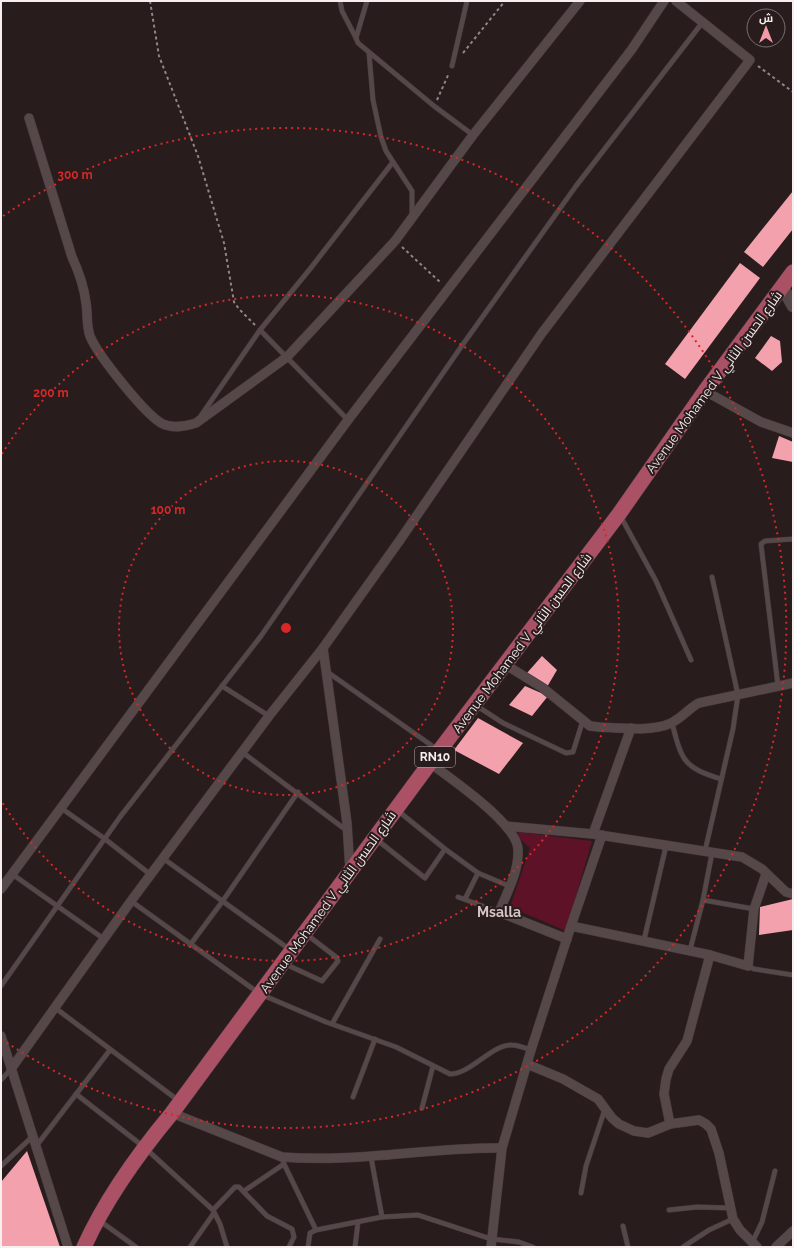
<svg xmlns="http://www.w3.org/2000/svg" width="794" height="1248" viewBox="0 0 794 1248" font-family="Raleway,Cairo,sans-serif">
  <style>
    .green { fill: #5d1227 }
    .building { fill: #f4a1ae }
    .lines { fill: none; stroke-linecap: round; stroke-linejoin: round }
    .service-casing { stroke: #44393b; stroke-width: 5.5 }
    .minor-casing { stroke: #44393b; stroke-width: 10 }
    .tertiary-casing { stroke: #44393b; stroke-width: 13 }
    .primary-casing { stroke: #44393b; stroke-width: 16 }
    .path { stroke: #918687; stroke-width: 2; stroke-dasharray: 3 3; stroke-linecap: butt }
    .service { stroke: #564749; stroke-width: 4.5 }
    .minor { stroke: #564749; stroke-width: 9 }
    .tertiary { stroke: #564749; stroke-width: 12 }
    .primary { stroke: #ab5165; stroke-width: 15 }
    .ring { fill: none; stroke: #d62828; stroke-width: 2; stroke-dasharray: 2 4 }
    .labels { text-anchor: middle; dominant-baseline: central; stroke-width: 4; stroke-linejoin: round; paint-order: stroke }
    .shield { fill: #281c1d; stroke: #b9afb0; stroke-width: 1 }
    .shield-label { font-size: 12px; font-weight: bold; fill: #f7eeef }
    .street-label { font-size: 13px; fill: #f7eeef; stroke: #281c1d }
    .neighbourhood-label { font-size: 14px; font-weight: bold; fill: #d6c4c6; stroke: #281c1d }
    .centre { fill: #d62828; stroke: #281c1d; stroke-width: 2 }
    .ring-label { font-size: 12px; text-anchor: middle; font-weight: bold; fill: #d62828; stroke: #281c1d; stroke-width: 4; stroke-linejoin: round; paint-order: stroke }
  </style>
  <rect width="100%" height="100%" fill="#281c1d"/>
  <path class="green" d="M518 832 592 841 566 931 510 907 530 848 520 839Z"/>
  <g class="building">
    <path d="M793 191V229L763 267 744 252Z"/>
    <path d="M740 263 760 278 685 379 665 364Z"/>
    <path d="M771 336 780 341 782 362 772 371 755 358Z"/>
    <path d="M779 436 793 442V462L772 458Z"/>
    <path d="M542 656 557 670 547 687 527 673Z"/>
    <path d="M525 686 548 696 532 716 509 705Z"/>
    <path d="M478 718 523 743 499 774 454 750Z"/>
    <path d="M793 899V930L759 935 760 907Z"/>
    <path d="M27 1151 60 1247H1V1182Z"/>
  </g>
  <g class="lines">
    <defs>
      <g id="service">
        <path d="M340 1 342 11 356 38"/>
        <path d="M367 1 356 38 358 43 434 106 473 135"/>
        <path d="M369 53 373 100 381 137 386 151 412 191V214"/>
        <path d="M452 66 467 1"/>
        <path d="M260 330 348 420"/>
        <path d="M200 417 260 330 310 269 393 162"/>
        <path d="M621 517 656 581 691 660"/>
        <path d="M326 671 438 750"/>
        <path d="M222 686 269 716"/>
        <path d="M778 686 761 544 765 541 793 539"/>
        <path d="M477 706 503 723 566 753 573 752 583 720"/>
        <path d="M672 723C682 761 683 767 721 779"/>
        <path d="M242 752 346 830"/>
        <path d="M61 808 105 839 151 875"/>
        <path d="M397 810 445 849 478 873 465 899"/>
        <path d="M376 839 425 878 445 849"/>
        <path d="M705 851 733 729 738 695 712 577"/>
        <path d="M712 853 703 900 754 909"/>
        <path d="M164 859 289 949"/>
        <path d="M478 873 509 886"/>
        <path d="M12 874 104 939"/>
        <path d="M458 897 499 912"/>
        <path d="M131 901 260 994 326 1022 396 1047 450 1074C471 1074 492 1044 512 1045 518 1045 525 1048 531 1050"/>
        <path d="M644 940 666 846"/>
        <path d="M190 945 222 902 298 792"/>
        <path d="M690 950 703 900"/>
        <path d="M285 964 322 981 338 961 336 957 306 934"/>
        <path d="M748 966 754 969 793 975"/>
        <path d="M1 986 120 817 261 636 461 347 576 186 702 23"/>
        <path d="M54 1007 179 1101"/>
        <path d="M332 1024 380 939"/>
        <path d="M1 1080 11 1069"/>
        <path d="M76 1094 144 1147 213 1210 220 1224 227 1247"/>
        <path d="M353 1097 375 1039"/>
        <path d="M422 1108 433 1066"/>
        <path d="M37 1145 110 1050"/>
        <path d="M282 1157 284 1164 316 1230"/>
        <path d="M371 1157 382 1217"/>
        <path d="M1 1166 32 1137"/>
        <path d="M244 1191 284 1164"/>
        <path d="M581 1193 586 1166 605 1109"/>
        <path d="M213 1210 235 1187H239L267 1216 292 1229 294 1237 289 1247"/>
        <path d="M669 1210 697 1207 731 1208"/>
        <path d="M100 1221 136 1247"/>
        <path d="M623 1226 628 1247"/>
        <path d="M752 1243 762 1222 775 1171"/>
        <path d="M190 1247 214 1213"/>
        <path d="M308 1247 310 1233 316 1230 382 1217 418 1215 491 1239 519 1242 533 1247"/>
        <path d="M355 1247 358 1222"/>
        <path d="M683 1247 709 1230 733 1219"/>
      </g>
      <g id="minor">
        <path d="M29 118 72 257C79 272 84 286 86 303 88 314 86 325 90 336 97 354 146 416 163 424 174 429 186 426 196 423L287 357 395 241 473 135 580 1"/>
        <path d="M705 391 761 422 793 433"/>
        <path d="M323 648 347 823 350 871"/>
        <path d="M506 665 543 688 590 726 599 727C619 728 654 732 671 723 682 718 689 708 699 703L793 683"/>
        <path d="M430 763C451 779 518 824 518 850 519 871 507 893 499 912L567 939"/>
        <path d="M506 826 593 834 631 728"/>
        <path d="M593 834 742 857 762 869 786 892 793 894"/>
        <path d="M1 889 348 420 632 49 664 1"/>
        <path d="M571 926 602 835"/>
        <path d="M1 1036 68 1247"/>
        <path d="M527 1064 563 1079 598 1099 612 1118 619 1124 634 1131 648 1133 670 1124 699 1120 706 1124 711 1129 719 1153 733 1219 740 1230 757 1247"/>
        <path d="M11 1069 131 901 269 716 323 648 400 540 542 333 750 60 676 1"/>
        <path d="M172 1113 282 1157C355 1163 429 1147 502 1148"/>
        <path d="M670 1124 664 1094 666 1079 669 1069 687 1041 710 955"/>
        <path d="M491 1247 502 1148 531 1050 571 926 710 955 748 966 754 909 766 874"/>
        <path d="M776 1247 793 1231"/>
      </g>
      <path id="tertiary" d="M782 286 793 306"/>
      <path id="primary" d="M84 1247C106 1198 138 1154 172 1113L430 763 619 514 705 391 793 272"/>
    </defs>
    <use href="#service" class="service-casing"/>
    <use href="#minor" class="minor-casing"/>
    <use href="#tertiary" class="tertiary-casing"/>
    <use href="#primary" class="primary-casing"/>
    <g class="path">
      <path d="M150 1 159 56 198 156 224 243 234 302 239 309 255 325"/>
      <path d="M463 53 505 1"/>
      <path d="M758 66 793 92"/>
      <path d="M437 100 449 73"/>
      <path d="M402 247 441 283"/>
    </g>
    <use href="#service" class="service"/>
    <use href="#minor" class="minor"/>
    <use href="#tertiary" class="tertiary"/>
    <use href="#primary" class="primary"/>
  </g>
  <g class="ring">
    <circle cx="286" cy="628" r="167"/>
    <path d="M2 454A333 333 0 1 1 2 802"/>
    <path d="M3 216A500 500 0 1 1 3 1040"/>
  </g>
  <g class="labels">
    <rect class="shield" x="415" y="747" width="40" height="20" rx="3"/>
    <g class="shield-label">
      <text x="435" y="757">RN10</text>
    </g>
    <g class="street-label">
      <text transform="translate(714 382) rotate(-54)">Avenue Mohamed V شارع الحسن الثاني</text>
      <text transform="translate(522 643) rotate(-53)">Avenue Mohamed V شارع الحسن الثاني</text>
      <text transform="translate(328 902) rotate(-54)">Avenue Mohamed V شارع الحسن الثاني</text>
    </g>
    <g class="neighbourhood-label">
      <text x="499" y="912">Msalla</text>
    </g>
  </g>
  <circle cx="286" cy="628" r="6" class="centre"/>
  <g class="ring-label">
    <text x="75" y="179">300 m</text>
    <text x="51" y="397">200 m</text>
    <text x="168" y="514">100 m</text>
  </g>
  <rect width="794" height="1248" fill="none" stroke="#f7eeef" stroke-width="4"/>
  <g transform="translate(766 28)"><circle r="19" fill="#281c1d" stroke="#7b7071"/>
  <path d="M0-3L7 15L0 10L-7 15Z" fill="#f39aa8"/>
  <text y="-6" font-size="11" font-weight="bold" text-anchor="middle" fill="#f7eeef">ش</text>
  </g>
</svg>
